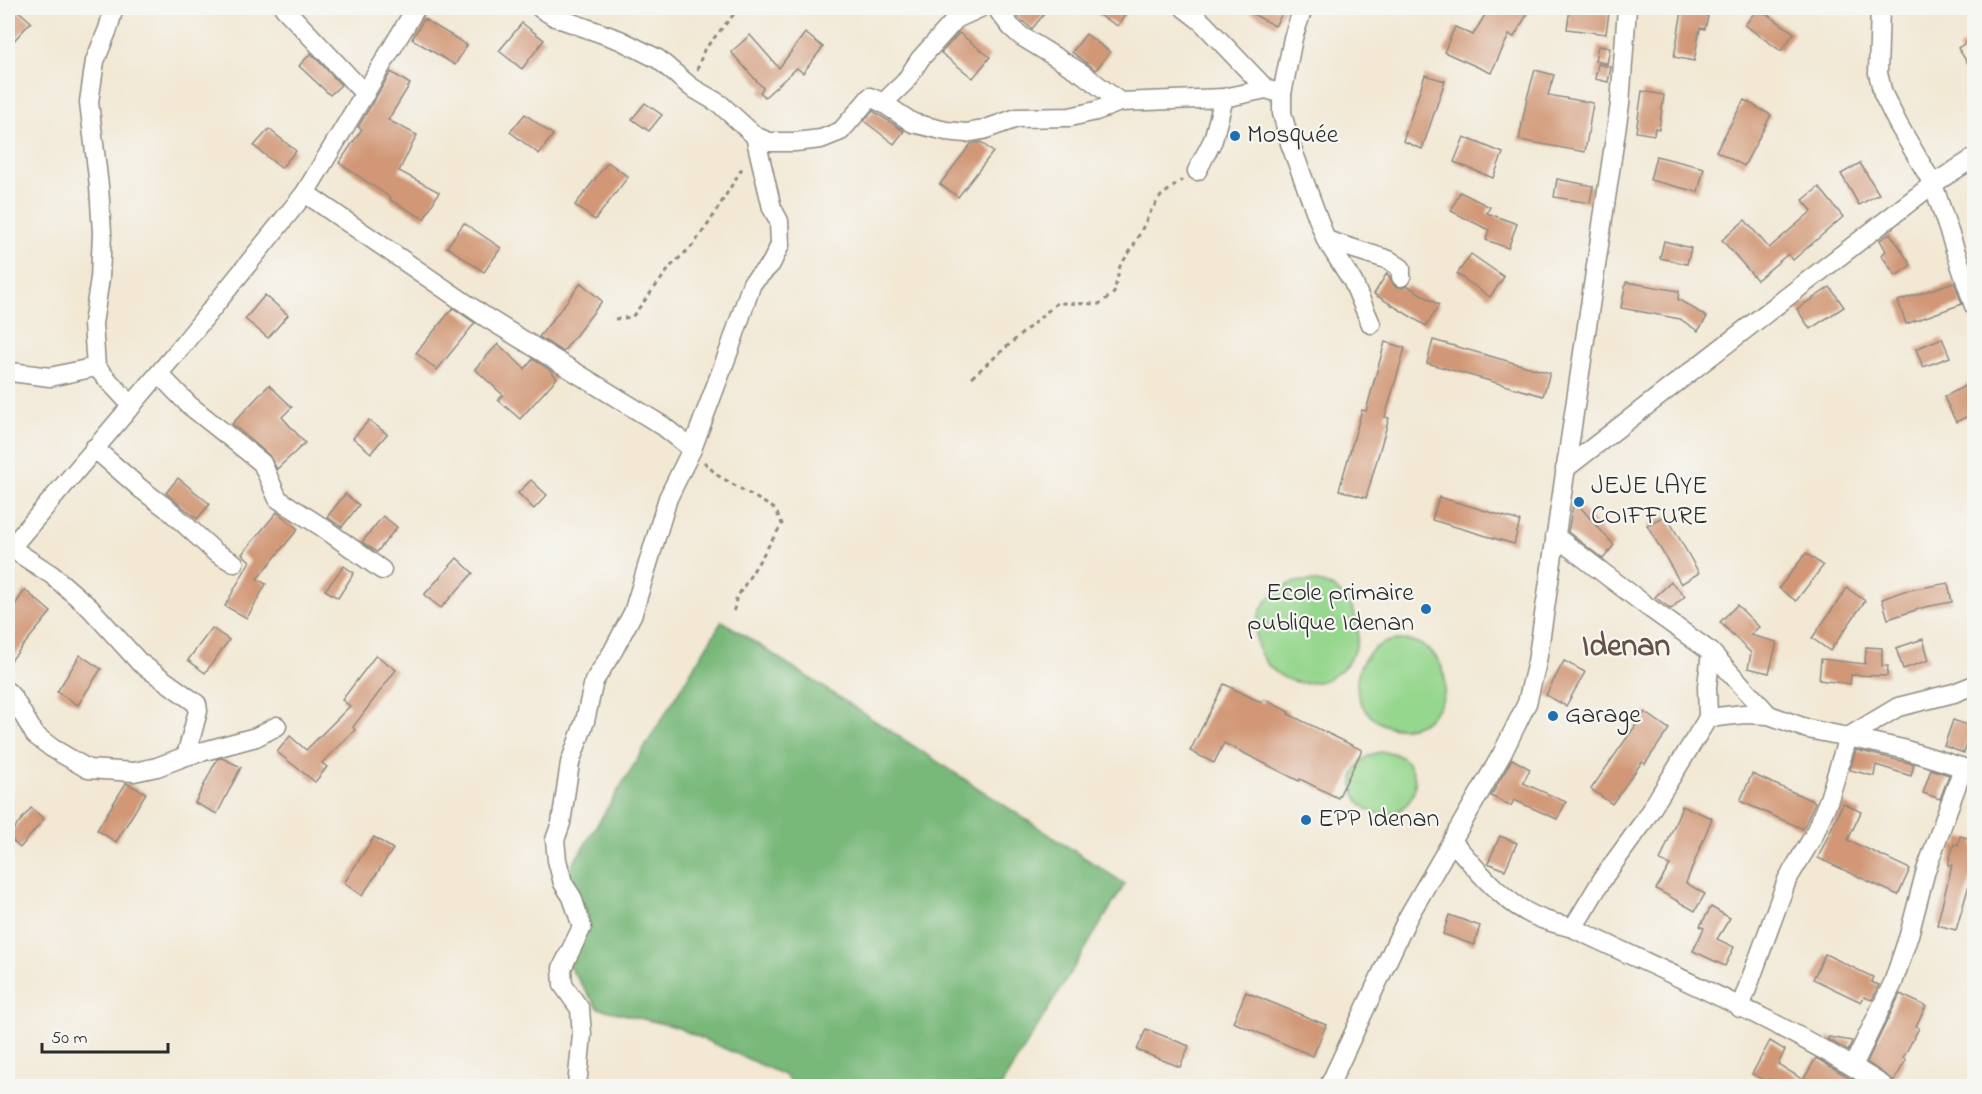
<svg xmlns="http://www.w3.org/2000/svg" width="1982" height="1094" viewBox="0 0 1982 1094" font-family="'Indie Flower',sans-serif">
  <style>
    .green { fill: #96d78e; stroke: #60815c; stroke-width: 1.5 }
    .forest { fill: #78b879; stroke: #527252; stroke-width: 1.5 }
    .building { fill: #d19776 }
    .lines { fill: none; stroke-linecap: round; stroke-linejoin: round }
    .minor-casing { stroke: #8e8a80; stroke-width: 21 }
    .path { stroke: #8e8a80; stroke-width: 3; stroke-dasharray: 4.5 4.5; stroke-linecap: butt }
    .minor { stroke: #fff; stroke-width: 18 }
    .poi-dot { fill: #1f6fb2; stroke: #f6f6f2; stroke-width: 2 }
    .labels { text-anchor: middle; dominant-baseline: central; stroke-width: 4.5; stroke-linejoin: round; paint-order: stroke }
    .poi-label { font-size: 26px; fill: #2b2b2b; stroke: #f6f6f2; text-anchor: start }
    .district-label { font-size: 32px; font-weight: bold; fill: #655145; stroke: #f6f6f2 }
  </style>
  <rect width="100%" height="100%" fill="#f6f6f2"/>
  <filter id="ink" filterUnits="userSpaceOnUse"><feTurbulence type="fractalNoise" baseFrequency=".0167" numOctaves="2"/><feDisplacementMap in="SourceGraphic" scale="12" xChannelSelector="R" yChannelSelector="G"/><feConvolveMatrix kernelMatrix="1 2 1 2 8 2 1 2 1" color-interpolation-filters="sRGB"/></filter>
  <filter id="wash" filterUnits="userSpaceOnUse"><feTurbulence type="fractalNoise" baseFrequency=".008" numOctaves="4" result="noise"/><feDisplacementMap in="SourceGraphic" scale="24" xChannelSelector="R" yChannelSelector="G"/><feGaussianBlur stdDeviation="1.35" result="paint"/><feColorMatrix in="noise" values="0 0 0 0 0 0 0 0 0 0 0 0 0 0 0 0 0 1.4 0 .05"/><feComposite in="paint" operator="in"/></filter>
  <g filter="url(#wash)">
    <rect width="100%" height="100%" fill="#f2e8d4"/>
    <g class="green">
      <circle cx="1307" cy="632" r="51"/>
      <circle cx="1401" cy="684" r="44"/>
      <circle cx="1384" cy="783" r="31"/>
    </g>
    <path class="forest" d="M722 621 1125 884 1001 1086H791L786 1076 676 1027 598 1008 567 964 587 928 565 877Z"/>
    <g id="blocks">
      <g class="building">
        <path d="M8 8H15L31 22 8 47Z"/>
        <path d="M1010 8H1049L1032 29 1019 18Z"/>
        <path d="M1086 8H1129L1118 26Z"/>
        <path d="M1242 8H1285L1275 26Z"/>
        <path d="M1489 8H1531L1514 37 1509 35 1491 73 1444 52 1455 27 1473 35Z"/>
        <path d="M1570 8 1609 13 1606 34 1567 29Z"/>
        <path d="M1758 8 1794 33 1781 51 1745 25Z"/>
        <path d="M1682 11 1708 16 1705 29 1700 28 1694 61 1674 57Z"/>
        <path d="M424 19 467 45 455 65 412 39Z"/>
        <path d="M522 23 544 40 522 69 499 51Z"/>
        <path d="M805 33 823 47 803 73 797 68 765 97 760 92 763 88 731 52 750 35 779 68Z"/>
        <path d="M959 33 990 57 973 78 941 53Z"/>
        <path d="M1086 34 1110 52 1096 70 1072 52Z"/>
        <path d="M1974 37V73L1958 48Z"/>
        <path d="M1598 46 1610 48 1607 64 1595 61Z"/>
        <path d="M311 53 341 85 330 95 299 66Z"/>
        <path d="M1598 64 1611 67 1608 82 1595 79Z"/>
        <path d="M1535 70 1554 75 1548 95 1593 103 1585 152 1519 140 1527 98Z"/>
        <path d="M391 72 410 84 388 120 417 135 399 171 439 192 424 219 390 200 391 198 339 163 362 129 358 127Z"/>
        <path d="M1425 75 1445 81 1422 149 1403 141Z"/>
        <path d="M1642 91 1664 95 1659 129 1655 128 1654 135 1636 132Z"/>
        <path d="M1744 100 1771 115 1744 166 1716 151Z"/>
        <path d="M645 103 662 115 649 131 632 119Z"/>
        <path d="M873 111 904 131 894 144 864 121Z"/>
        <path d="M525 114 553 135 539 154 510 132Z"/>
        <path d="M269 129 296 151 281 168 254 146Z"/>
        <path d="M1464 137 1503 153 1493 178 1454 162Z"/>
        <path d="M981 142 993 152 958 197 940 184 971 144Z"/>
        <path d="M1656 156 1704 168 1698 192 1650 180Z"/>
        <path d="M608 162 628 177 595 220 575 205Z"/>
        <path d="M1860 163 1879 194 1859 205 1841 174Z"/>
        <path d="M1557 179 1593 186 1590 203 1554 197Z"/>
        <path d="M1819 187 1843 217 1793 260 1788 254 1757 280 1722 240 1745 220 1769 248 1812 211 1803 200Z"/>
        <path d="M1460 192 1490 207 1487 213 1517 224 1508 248 1486 240 1489 230 1451 211Z"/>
        <path d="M464 223 501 248 484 272 447 247Z"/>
        <path d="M1890 233 1911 265 1896 276 1881 255 1886 251 1880 240Z"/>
        <path d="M1664 241 1691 248 1687 264 1660 258Z"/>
        <path d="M1471 254 1504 277 1490 297 1457 274Z"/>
        <path d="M1387 273 1395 286 1402 288 1408 286 1439 305 1426 326 1374 294Z"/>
        <path d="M1626 282 1679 291 1678 299 1707 317 1698 331 1680 319 1621 308Z"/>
        <path d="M1954 282 1962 304 1906 324 1898 301Z"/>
        <path d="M581 283 602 301 563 352 539 337Z"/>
        <path d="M1830 287 1844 307 1810 329 1797 309Z"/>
        <path d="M265 295 288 315 268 338 245 319Z"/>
        <path d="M453 308 475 323 437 370 416 353Z"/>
        <path d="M1942 338 1950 357 1923 367 1916 349Z"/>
        <path d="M1433 340 1550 373 1543 396 1427 363Z"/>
        <path d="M1385 342 1405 348 1385 417 1389 418 1366 498 1339 490 1362 410 1366 411Z"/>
        <path d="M498 344 525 369 533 359 549 369 557 378 520 419 498 400 503 395 475 369Z"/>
        <path d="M1974 381V413L1956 422 1944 397Z"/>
        <path d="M269 385 292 407 282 417 305 443 277 469 269 455 232 424Z"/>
        <path d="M369 420 387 434 371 453 353 438Z"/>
        <path d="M178 478 210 504 197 519 166 493Z"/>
        <path d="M531 480 547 495 534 509 518 493Z"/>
        <path d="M345 494 359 505 342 527 327 517Z"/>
        <path d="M1439 497 1520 521 1514 544 1432 520Z"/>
        <path d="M1574 500 1614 545 1603 559 1568 532Z"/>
        <path d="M277 512 298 529 257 579 266 584 247 618 225 606 250 561 242 554Z"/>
        <path d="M1666 515 1699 573 1681 584 1647 525Z"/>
        <path d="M383 516 397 527 377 552 362 542Z"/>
        <path d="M1806 553 1823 566 1796 601 1779 588Z"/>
        <path d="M457 558 473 573 441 608 424 595Z"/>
        <path d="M344 566 354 573 338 598 325 590Z"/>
        <path d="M1671 582 1685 596 1671 609 1655 597Z"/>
        <path d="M1948 583 1952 602 1925 607 1888 619 1882 599 1904 591Z"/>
        <path d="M1847 588 1865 601 1830 651 1812 638Z"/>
        <path d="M25 590 51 612 8 664V615Z"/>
        <path d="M1737 605 1759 627 1750 635 1777 642 1769 673 1748 668 1751 653 1720 622Z"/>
        <path d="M212 628 229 640 205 673 188 660Z"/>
        <path d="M1923 639 1929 660 1903 669 1896 648Z"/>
        <path d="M1866 647 1882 648V666H1888L1887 676 1851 675 1850 684 1819 680 1821 659 1865 664Z"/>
        <path d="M80 655 101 669 78 705 57 692Z"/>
        <path d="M376 655 396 670 353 727 355 730 322 763 327 767 315 782 277 752 290 736 306 750 350 706 342 700Z"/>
        <path d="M1564 661 1585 672 1566 706 1546 695Z"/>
        <path d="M1224 684 1262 703 1264 699 1289 712 1288 714 1362 750 1338 798 1300 779 1299 781 1224 743 1214 763 1190 751Z"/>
        <path d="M1645 712 1669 729 1645 764 1642 762 1612 804 1591 789Z"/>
        <path d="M1953 720 1973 727 1964 753 1944 746Z"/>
        <path d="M1856 750 1914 764 1911 776 1876 765 1874 776 1850 770Z"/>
        <path d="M222 758 241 767 217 814 195 803 217 759Z"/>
        <path d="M1512 759 1530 769 1523 783 1566 802 1557 819 1514 800 1511 806 1491 796Z"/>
        <path d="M1931 769 1949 775 1940 799 1923 793Z"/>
        <path d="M1752 774 1815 802 1803 829 1740 801Z"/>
        <path d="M126 783 146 793 116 842 97 830Z"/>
        <path d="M1843 803 1861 812 1848 840 1910 869 1898 895 1818 858Z"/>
        <path d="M1682 806 1712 818 1686 883 1705 894 1695 911 1656 889 1670 865 1660 861Z"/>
        <path d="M31 808 44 819 20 848 8 836Z"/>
        <path d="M1500 836 1517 843 1505 870 1488 863Z"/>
        <path d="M1960 836 1974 840V868L1956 930 1937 925 1952 865H1948L1954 844 1958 845Z"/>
        <path d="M374 837 393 849 362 896 344 883Z"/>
        <path d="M1711 907 1730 918 1717 939 1734 947 1725 966 1693 951 1704 928 1700 926Z"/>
        <path d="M1449 915 1480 926 1474 945 1443 934Z"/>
        <path d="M1825 954 1873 977 1871 982 1879 985 1872 1000 1864 997 1861 1002 1813 979Z"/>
        <path d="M1246 992 1326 1025 1313 1056 1233 1022Z"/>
        <path d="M1900 994 1926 1006 1916 1026 1919 1028 1903 1058 1906 1060 1894 1081 1867 1062Z"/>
        <path d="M1146 1029 1189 1046 1180 1067 1137 1050Z"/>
        <path d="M1829 1037 1852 1041 1848 1051 1827 1039Z"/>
        <path d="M1770 1041 1785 1050 1778 1064 1803 1080 1816 1058 1863 1086H1781L1769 1079 1767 1082 1752 1074Z"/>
      </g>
    </g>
  </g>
  <g filter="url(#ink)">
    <use href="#blocks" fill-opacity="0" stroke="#8e8a80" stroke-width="1.5"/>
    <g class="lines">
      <defs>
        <g id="minor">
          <path d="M114 8 108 29 95 61 89 102 99 186 102 233 100 278 93 324 96 367 132 406"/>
          <path d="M284 8 365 94"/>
          <path d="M540 8 555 17 620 40 658 59 691 87 720 104 755 136 769 142H795L821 139 841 131 870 97 883 103 913 123 946 131 966 133 983 130 1017 118 1070 117 1096 111 1120 102 1224 98"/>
          <path d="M998 8 1000 13 1011 27 1021 36 1083 74 1120 102"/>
          <path d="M1184 8 1202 22 1266 89"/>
          <path d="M1303 8 1293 38 1282 94V113L1290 143 1326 240 1353 282 1371 324"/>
          <path d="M1880 8 1878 73 1883 94 1898 124 1933 184 1974 306"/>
          <path d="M883 103 905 82 920 59 956 19 980 8"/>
          <path d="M1197 171 1213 140 1224 98 1266 89 1282 94"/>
          <path d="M305 193 487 318 663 426 692 449"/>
          <path d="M1326 240 1389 260 1401 268V277"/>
          <path d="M8 370 11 372 50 377 96 367"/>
          <path d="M159 374 189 405 262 463 278 499 322 527 382 570"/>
          <path d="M94 448 141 489 169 510 215 552 234 563"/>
          <path d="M1565 469 1933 184 1974 158"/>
          <path d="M1555 536 1644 604 1711 652 1769 715"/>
          <path d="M11 548 52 575 90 608 139 662 197 704 198 711 186 756 256 737 277 726"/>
          <path d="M8 551 177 352 305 193 416 8"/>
          <path d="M8 692 14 699 35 735 52 748 88 769 134 772 157 767 186 756"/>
          <path d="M1708 718 1744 714 1769 715 1808 729 1848 737 1898 707 1954 693 1974 685"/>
          <path d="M1452 841C1477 870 1504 905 1542 919 1552 923 1563 925 1573 928 1678 978 1786 1023 1884 1086"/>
          <path d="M1573 928 1605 875 1642 824 1708 718 1707 686 1711 652"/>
          <path d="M1740 1008 1787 880 1813 837 1829 799 1848 737 1903 749 1974 771"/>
          <path d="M1853 1066 1893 983 1909 935 1926 870 1963 768"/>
          <path d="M577 1086 582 1034 580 1009 563 985 562 968 582 927 572 897 563 883 557 860 555 840 561 823 570 763 585 721 594 681 613 651 633 613 668 498 692 449 730 348 752 283 771 264 780 245 779 221 772 208 755 136"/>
          <path d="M1329 1086 1408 917 1502 754 1527 703 1537 662 1620 104 1627 8"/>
        </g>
      </defs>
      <use href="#minor" class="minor-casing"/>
      <g class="path">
        <path d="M697 70 704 50 739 8"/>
        <path d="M615 319 632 317 672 265 693 245 709 223 744 165"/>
        <path d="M972 377 1057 303 1099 304 1114 293 1120 266 1133 247 1151 211 1161 196 1182 180"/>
        <path d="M704 462 717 475 775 509 782 524 736 599 733 615"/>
      </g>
      <use href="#minor" class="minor"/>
    </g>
  </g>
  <g class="poi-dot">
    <circle cx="1235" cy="136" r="6"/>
    <circle cx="1579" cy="502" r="6"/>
    <circle cx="1426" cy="609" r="6"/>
    <circle cx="1553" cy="716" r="6"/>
    <circle cx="1306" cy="820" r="6"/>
  </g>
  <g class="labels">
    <g class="poi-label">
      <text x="1247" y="136">Mosquée</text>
      <text x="1591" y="487">JEJE LAYE<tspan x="1591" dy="30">COIFFURE</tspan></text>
      <text x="1414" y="594" text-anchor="end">Ecole primaire<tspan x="1414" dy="30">publique Idenan</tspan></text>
      <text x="1565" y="716">Garage</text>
      <text x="1318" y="820">EPP Idenan</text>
    </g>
    <g class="district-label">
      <text x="1626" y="647">Idenan</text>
    </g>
  </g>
  <rect width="1982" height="1094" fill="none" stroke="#f6f6f2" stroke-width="30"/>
  <path d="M42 1043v9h126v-9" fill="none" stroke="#2b2b2b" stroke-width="3"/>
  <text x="51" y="1043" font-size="18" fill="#2b2b2b" stroke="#f6f6f2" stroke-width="4.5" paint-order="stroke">50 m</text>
</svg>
